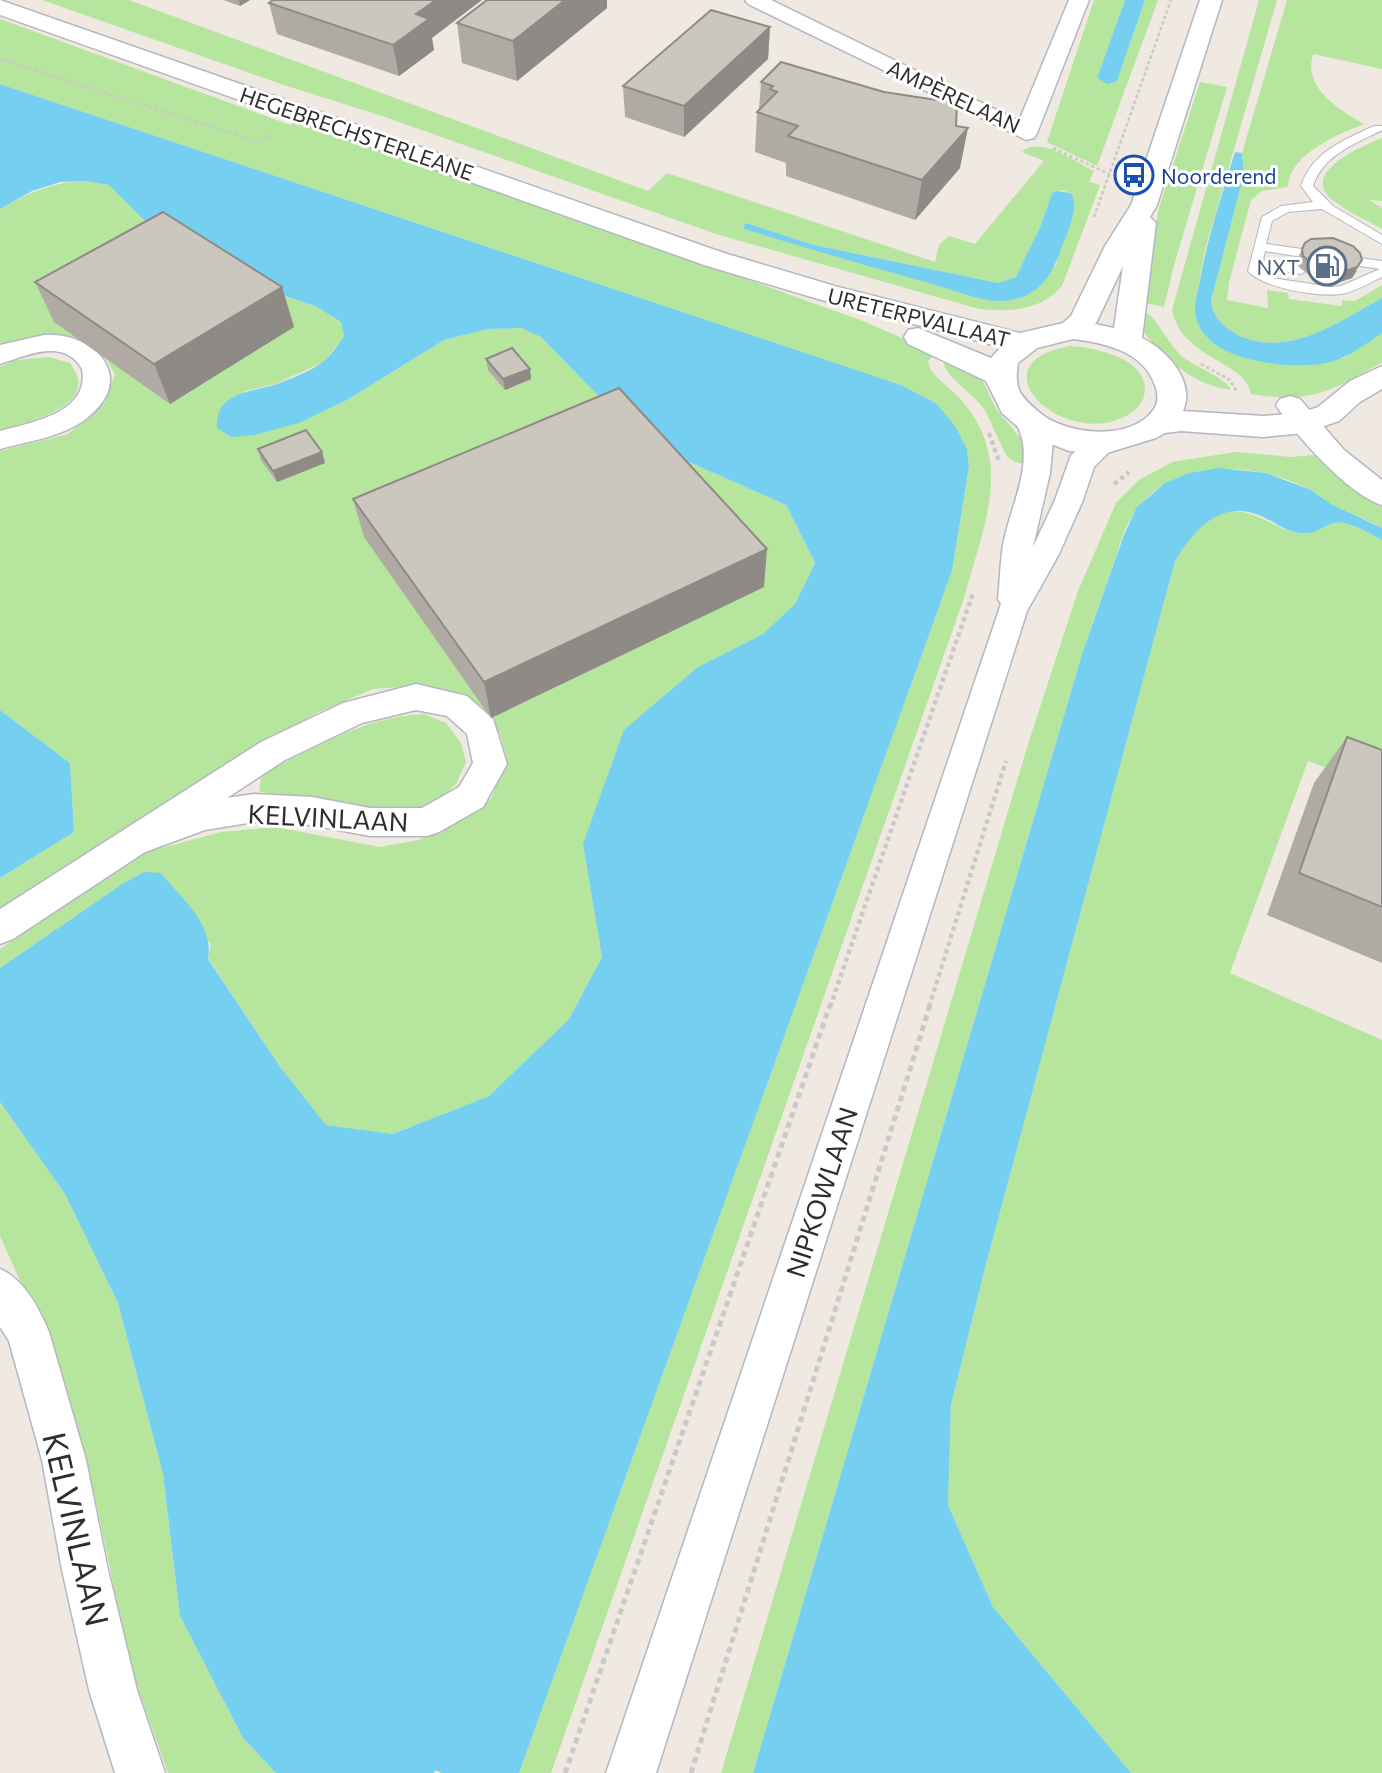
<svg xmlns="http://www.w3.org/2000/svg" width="1382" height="1773" viewBox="0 0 1382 1773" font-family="Commissioner,sans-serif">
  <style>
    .green { fill: #b6e59e; fill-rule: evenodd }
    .water { fill: #75cff0 }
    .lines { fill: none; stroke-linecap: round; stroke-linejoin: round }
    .service-casing { stroke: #b4b7c1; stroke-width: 2 }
    .minor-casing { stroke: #b4b7c1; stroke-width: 3 }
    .tertiary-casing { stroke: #b4b7c1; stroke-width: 3 }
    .path-far2 { stroke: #c9c9c9; stroke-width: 2.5; stroke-dasharray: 3.5 2.5; stroke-linecap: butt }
    .path-far1 { stroke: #c9c9c9; stroke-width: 4.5; stroke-dasharray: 4.5 3.5; stroke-linecap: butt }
    .path { stroke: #c9c9c9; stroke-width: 5; stroke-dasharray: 6 4.5; stroke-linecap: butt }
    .service { fill: #fff; fill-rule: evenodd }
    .minor { fill: #fff; fill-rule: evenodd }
    .tertiary { fill: #fff; fill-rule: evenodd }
    .wall { fill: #afaba4 }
    .shaded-wall { fill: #8e8b86 }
    .building { fill: #cbc7bf; stroke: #8e8b86; stroke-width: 2 }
    .labels { text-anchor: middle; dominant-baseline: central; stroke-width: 6; stroke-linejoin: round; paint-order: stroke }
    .far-street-label { font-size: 21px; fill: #2e2e2e; stroke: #fff }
    .far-transit-label { font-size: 21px; fill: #164399; stroke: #fff; text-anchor: start }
    .far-service-label { font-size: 21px; fill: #4e5e75; stroke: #fff; text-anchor: end }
    .street-label { font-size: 26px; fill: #2e2e2e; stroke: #fff }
    .near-street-label { font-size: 32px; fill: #2e2e2e; stroke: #fff }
  </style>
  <rect width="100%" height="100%" fill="#efe9e1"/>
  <g class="green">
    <path d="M42 0H129L648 191 667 173 935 262 939 245 949 236 975 244 1044 161 1022 152C1039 135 1076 162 1094 171L1089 182 1100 185 1062 286C1040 311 1010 312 979 309L716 234 382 116 284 85ZM1061 190 1071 193 1074 206 1056 265 1014 300 1001 301 967 294 745 229 744 225 746 223 814 245 998 283 1016 277 1041 225 1052 193Z"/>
    <path d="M1094 0H1125L1097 78 1117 81 1145 0H1158L1097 166 1047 142Z"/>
    <path d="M1259 0H1277L1205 250 1195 305 1199 326 1208 339 1237 355 1257 361 1299 365 1344 358 1382 333V362C1333 391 1310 404 1251 394 1247 361 1182 360 1172 310Z"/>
    <path d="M1287 0H1382V69L1313 54C1303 88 1338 109 1364 124 1337 135 1289 154 1288 187L1262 191 1251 200 1229 282 1227 300 1268 308 1267 290 1288 293 1289 299 1342 306V300L1355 301 1382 285V298C1338 322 1287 360 1236 334 1222 326 1213 317 1211 301L1244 174 1242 153Z"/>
    <path d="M0 19 290 125 301 119 863 321 936 353 928 361C929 376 953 389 962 401 1015 462 983 526 965 595L551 1773H519L952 571 969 468 967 449 901 385 0 84Z"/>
    <path d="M1200 82 1227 87 1174 265 1164 307 1141 302 1159 208Z"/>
    <path d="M1382 138V201L1369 200 1382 208V229C1368 221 1335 206 1326 193 1309 168 1365 145 1382 138Z"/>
    <path d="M85 181 110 185 145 221 253 285 315 306 341 322 344 336 324 362 275 384 242 392 299 423 347 400 444 340 488 329 521 328 541 337 616 414 653 446 786 505 815 563 795 604 763 634 698 667 583 844 602 957 569 1019 489 1096 393 1134 326 1125 281 1068 208 958 211 944 144 872 122 884 0 968V949L143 853 221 832 275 827 380 847 419 840 491 799 507 759 500 734 479 707 415 686 373 689 319 712 235 759 0 910V878L74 832 70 763 0 710V451L68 434 105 403 115 374C110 367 106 356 100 351 70 328 33 340 0 347V209C29 193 52 182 85 181Z"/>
    <path d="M1145 312C1157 317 1168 345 1183 357 1194 366 1228 379 1231 390 1195 385 1165 361 1144 332L1141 326Z"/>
    <path d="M1069 346C1094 347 1153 359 1144 396 1141 407 1131 414 1122 418 1060 446 974 364 1069 346Z"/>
    <path d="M49 357 70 363C72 367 76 373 78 378 85 410 21 424 0 430V367L16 360Z"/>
    <path d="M949 358 979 373 996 409 1024 442 1025 464C1019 463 1013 462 1009 458 1003 453 991 420 984 409 974 395 947 377 944 364Z"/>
    <path d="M1236 452 1291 457 1315 455 1357 491 1382 507V528C1366 519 1350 513 1333 505 1325 501 1319 494 1311 490 1253 460 1166 455 1130 520 1123 532 1119 547 1115 560 1104 591 1093 621 1083 651L753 1773H721L1029 741 1078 591 1116 503 1139 480 1172 462Z"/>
    <path d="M1231 511C1262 512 1274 529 1299 533 1315 536 1322 525 1335 523 1351 520 1369 533 1382 540V790L1308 761 1230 973 1382 1040V1773H1131L993 1607 948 1505 951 1405 985 1268 1175 561C1189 537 1203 517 1231 511Z"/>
    <path d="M424 714 446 723 461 743 466 762 456 784 437 802 409 811 378 809 326 800 274 796 259 791 262 774C315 748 363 717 424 714Z"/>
    <path d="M0 1102 65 1194 118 1303 163 1474 180 1616 243 1738 276 1773H168L131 1669 96 1501 53 1354 0 1236Z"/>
  </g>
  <g class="water">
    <path d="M1125 0H1145L1117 81 1108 84 1097 78Z"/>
    <path d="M0 84 901 385 937 404 955 426 967 449 969 467 952 571 519 1773H441L436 1770 434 1773H276L243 1738 180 1616 163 1474 118 1303 65 1194 0 1102V968L122 884 144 872 161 873C181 898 215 925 208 959L281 1068 326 1125 393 1134 489 1096 569 1019 602 957 583 844 624 730 698 667 763 634 795 604 815 563 786 505 653 446 616 414 541 337 521 328 488 329 444 340 347 400 299 423 254 435 231 437 217 428C216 392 247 393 274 385 288 380 311 371 323 362 331 356 338 344 344 336L341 322 315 306 253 285 195 255 145 221 109 185 85 181 60 182 32 191 0 209Z"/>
    <path d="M1235 152 1242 153 1244 174 1211 301C1213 317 1222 326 1236 334 1287 360 1338 322 1382 298V333C1364 345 1347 359 1326 363 1290 370 1205 362 1196 317 1193 304 1198 292 1200 280 1208 236 1222 194 1235 152Z"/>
    <path d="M1057 191 1071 193C1080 206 1068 231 1063 244 1054 271 1042 294 1012 300 987 305 954 290 929 283 867 266 806 248 744 229V225L746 223 814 245 998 283 1016 277 1041 225 1052 193Z"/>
    <path d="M1219 468 1266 473 1311 490 1331 504 1382 528V540C1368 533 1347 518 1331 524 1320 528 1314 535 1301 533 1286 532 1275 522 1261 516 1220 499 1195 529 1175 561L985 1268 951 1405 948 1505 993 1607 1131 1773H753L1083 651 1124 535 1137 507 1165 483 1189 473Z"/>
    <path d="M0 710 70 763 74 832 0 878Z"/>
  </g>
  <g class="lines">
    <defs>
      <path id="service" d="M1374 126H1382V130C1355 144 1323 155 1313 186L1333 206 1382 235V244L1322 209 1288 212 1272 221 1266 244 1302 249 1308 253 1302 257 1265 251 1263 260 1301 266 1307 270 1301 274 1261 268V270L1272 278 1331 287 1341 286 1380 269 1348 264 1346 261 1352 257 1382 261V277C1369 283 1355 292 1341 294 1318 297 1263 288 1248 271L1262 217 1281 206 1313 202 1301 186C1312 152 1344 140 1374 126Z"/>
      <g id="minor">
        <path d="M745 0H771L1019 121 1069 0H1089L1037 133 1034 138 1026 140 748 4Z"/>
        <path d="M44 335C96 332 138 379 87 418 63 437 29 441 0 449V431C32 422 90 413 82 369 64 337 26 356 0 364V345Z"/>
        <path d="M1290 396 1300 399 1344 450 1382 480V505C1349 495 1295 435 1276 405L1280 399Z"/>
        <path d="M1031 416 1041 418 1053 441 1050 473 1033 547 1055 500 1071 455 1095 435 1105 432 1115 435 1119 442 1094 467 1083 500 1059 554 1027 611 656 1773H606L1001 604 998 599C1000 581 1000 563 1003 545 1010 506 1036 462 1017 425L1021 418Z"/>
        <path d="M416 684 467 696 493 719 507 764 483 807 439 832 427 836H370L312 825 254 822 205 830 145 852 13 939 0 944V909L261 742 343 703ZM416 710 447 716 467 734 473 763 459 787 422 808H370L312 797 254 794 227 798 285 760 362 723Z"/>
        <path d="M0 1269C24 1279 39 1308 49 1332L86 1460 108 1570 137 1690 165 1773H115L89 1690 62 1570 42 1460 9 1341 0 1327Z"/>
      </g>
      <path id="tertiary" d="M0 0 724 253 838 287 1020 333 1063 323 1071 316 1105 246 1131 205 1200 0H1222L1157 205 1150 217 1156 223 1142 338C1167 350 1196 382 1183 411L1263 416 1301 413 1318 407 1350 381 1382 366V389L1360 402 1339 421 1304 433 1263 437 1181 431 1165 433 1156 438 1107 453 1069 451 1026 434 1002 413 986 381 908 344 904 337 908 330 918 328 991 358 1001 347 818 299 704 265 0 15ZM1123 266 1114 328 1095 324 1097 321ZM1073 339C1104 343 1142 351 1154 383 1158 391 1159 402 1154 409 1132 442 1066 435 1040 413 1020 396 1014 390 1018 363L1037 348Z"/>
    </defs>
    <use href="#service" class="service-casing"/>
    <use href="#minor" class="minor-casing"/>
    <use href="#tertiary" class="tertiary-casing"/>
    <g class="path-far2">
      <path d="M0 59 256 141 272 135"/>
      <path d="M1053 148 1109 174"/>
      <path d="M1094 217 1171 0"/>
      <path d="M1201 364 1230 380 1237 392"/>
    </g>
    <g class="path-far1">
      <path d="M989 433 999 461"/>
      <path d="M1114 484 1129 472"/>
      <path d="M830 1007 973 593"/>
      <path d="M929 1007 1006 761"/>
    </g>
    <g class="path">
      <path d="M565 1773 830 1005"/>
      <path d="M691 1773 930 1005"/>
    </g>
    <use href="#service" class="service"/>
    <use href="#minor" class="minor"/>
    <use href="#tertiary" class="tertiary"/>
  </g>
  <g class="wall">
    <path d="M223 0H250L240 6Z"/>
    <path d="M269 3 432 38 434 50 399 76 277 34Z"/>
    <path d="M607 8 517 81 462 63 457 23Z"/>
    <path d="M770 27 768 59 684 137 625 117 623 86Z"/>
    <path d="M761 82 956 126 960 168 915 220 786 176V163L755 152 757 112 759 109Z"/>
    <path d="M1305 243 1357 271 1352 278 1337 283H1325L1314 279 1299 267 1297 260Z"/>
    <path d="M35 282 282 287 294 327 170 404 54 322Z"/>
    <path d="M486 359 530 369 531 379 505 390 488 370Z"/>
    <path d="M258 449 322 452 325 463 277 482 261 460Z"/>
    <path d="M353 499 764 587 491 718 364 537Z"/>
    <path d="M1347 737 1382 750V963L1267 915 1314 783Z"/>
  </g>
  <g class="shaded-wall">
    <path d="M239 0H250L240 6Z"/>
    <path d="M436 0H482L432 38 434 50 399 76 393 45 416 14Z"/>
    <path d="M565 0H607V8L517 81 513 41Z"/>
    <path d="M770 27 768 59 684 137V106Z"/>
    <path d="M968 128 960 168 915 220 922 180Z"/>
    <path d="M1362 260 1352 278 1337 283 1342 272Z"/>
    <path d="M282 287 294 327 170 404 154 364Z"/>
    <path d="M530 369 531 379 505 390 503 379Z"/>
    <path d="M322 452 325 463 277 482 273 471Z"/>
    <path d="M767 549 764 587 491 718 484 682Z"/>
  </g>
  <g class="building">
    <path d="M273 0H436L416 14 429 19 393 45 269 3Z"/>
    <path d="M487 0H565L513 41 457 23Z"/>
    <path d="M711 10 770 27 684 106 623 86Z"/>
    <path d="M781 62 884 92 957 103 956 126 968 128 922 180 788 136 798 126 757 112 777 92 770 89 773 86 761 82Z"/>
    <path d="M163 212 282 287 154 364 35 282Z"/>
    <path d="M1333 238 1353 246 1360 253 1362 260 1357 267 1342 272H1330L1319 269 1303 256 1302 249 1305 243 1311 239Z"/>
    <path d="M512 348 530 369 503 379 486 359Z"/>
    <path d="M619 388 767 549 484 682 353 499Z"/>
    <path d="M306 430 322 452 273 471 258 449Z"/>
    <path d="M1347 737 1382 750V907L1299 873Z"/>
  </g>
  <defs>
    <symbol id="bus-ring" viewBox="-11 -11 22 22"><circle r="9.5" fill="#fff" stroke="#1a4fb4" stroke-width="1.5"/><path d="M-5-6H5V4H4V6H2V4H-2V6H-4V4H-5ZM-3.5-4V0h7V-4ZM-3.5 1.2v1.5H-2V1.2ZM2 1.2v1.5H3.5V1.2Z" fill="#1a4fb4"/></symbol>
    <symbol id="fuel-ring" viewBox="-11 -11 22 22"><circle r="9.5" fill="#fff" stroke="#5c6f8a" stroke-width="1.5"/><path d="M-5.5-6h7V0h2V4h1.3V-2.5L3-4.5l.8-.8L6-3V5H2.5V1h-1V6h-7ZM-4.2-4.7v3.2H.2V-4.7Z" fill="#5c6f8a"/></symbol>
  </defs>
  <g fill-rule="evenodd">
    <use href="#bus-ring" x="1112" y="153" width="44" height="44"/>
    <use href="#fuel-ring" x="1305" y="244" width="44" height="44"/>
  </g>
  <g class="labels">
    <g class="far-street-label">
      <text transform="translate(954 96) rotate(25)">AMPÈRELAAN</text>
      <text transform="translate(357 133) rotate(19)">HEGEBRECHSTERLEANE</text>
      <text transform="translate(919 317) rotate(14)">URETERPVALLAAT</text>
    </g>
    <g class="far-transit-label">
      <text x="1161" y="175">Noorderend</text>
    </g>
    <g class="far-service-label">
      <text x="1300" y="266">NXT</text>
    </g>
    <g class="street-label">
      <text transform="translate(328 817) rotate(3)">KELVINLAAN</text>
      <text transform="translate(821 1192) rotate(-72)">NIPKOWLAAN</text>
    </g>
    <g class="near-street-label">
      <text transform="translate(77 1529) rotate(77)">KELVINLAAN</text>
    </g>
  </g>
</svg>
